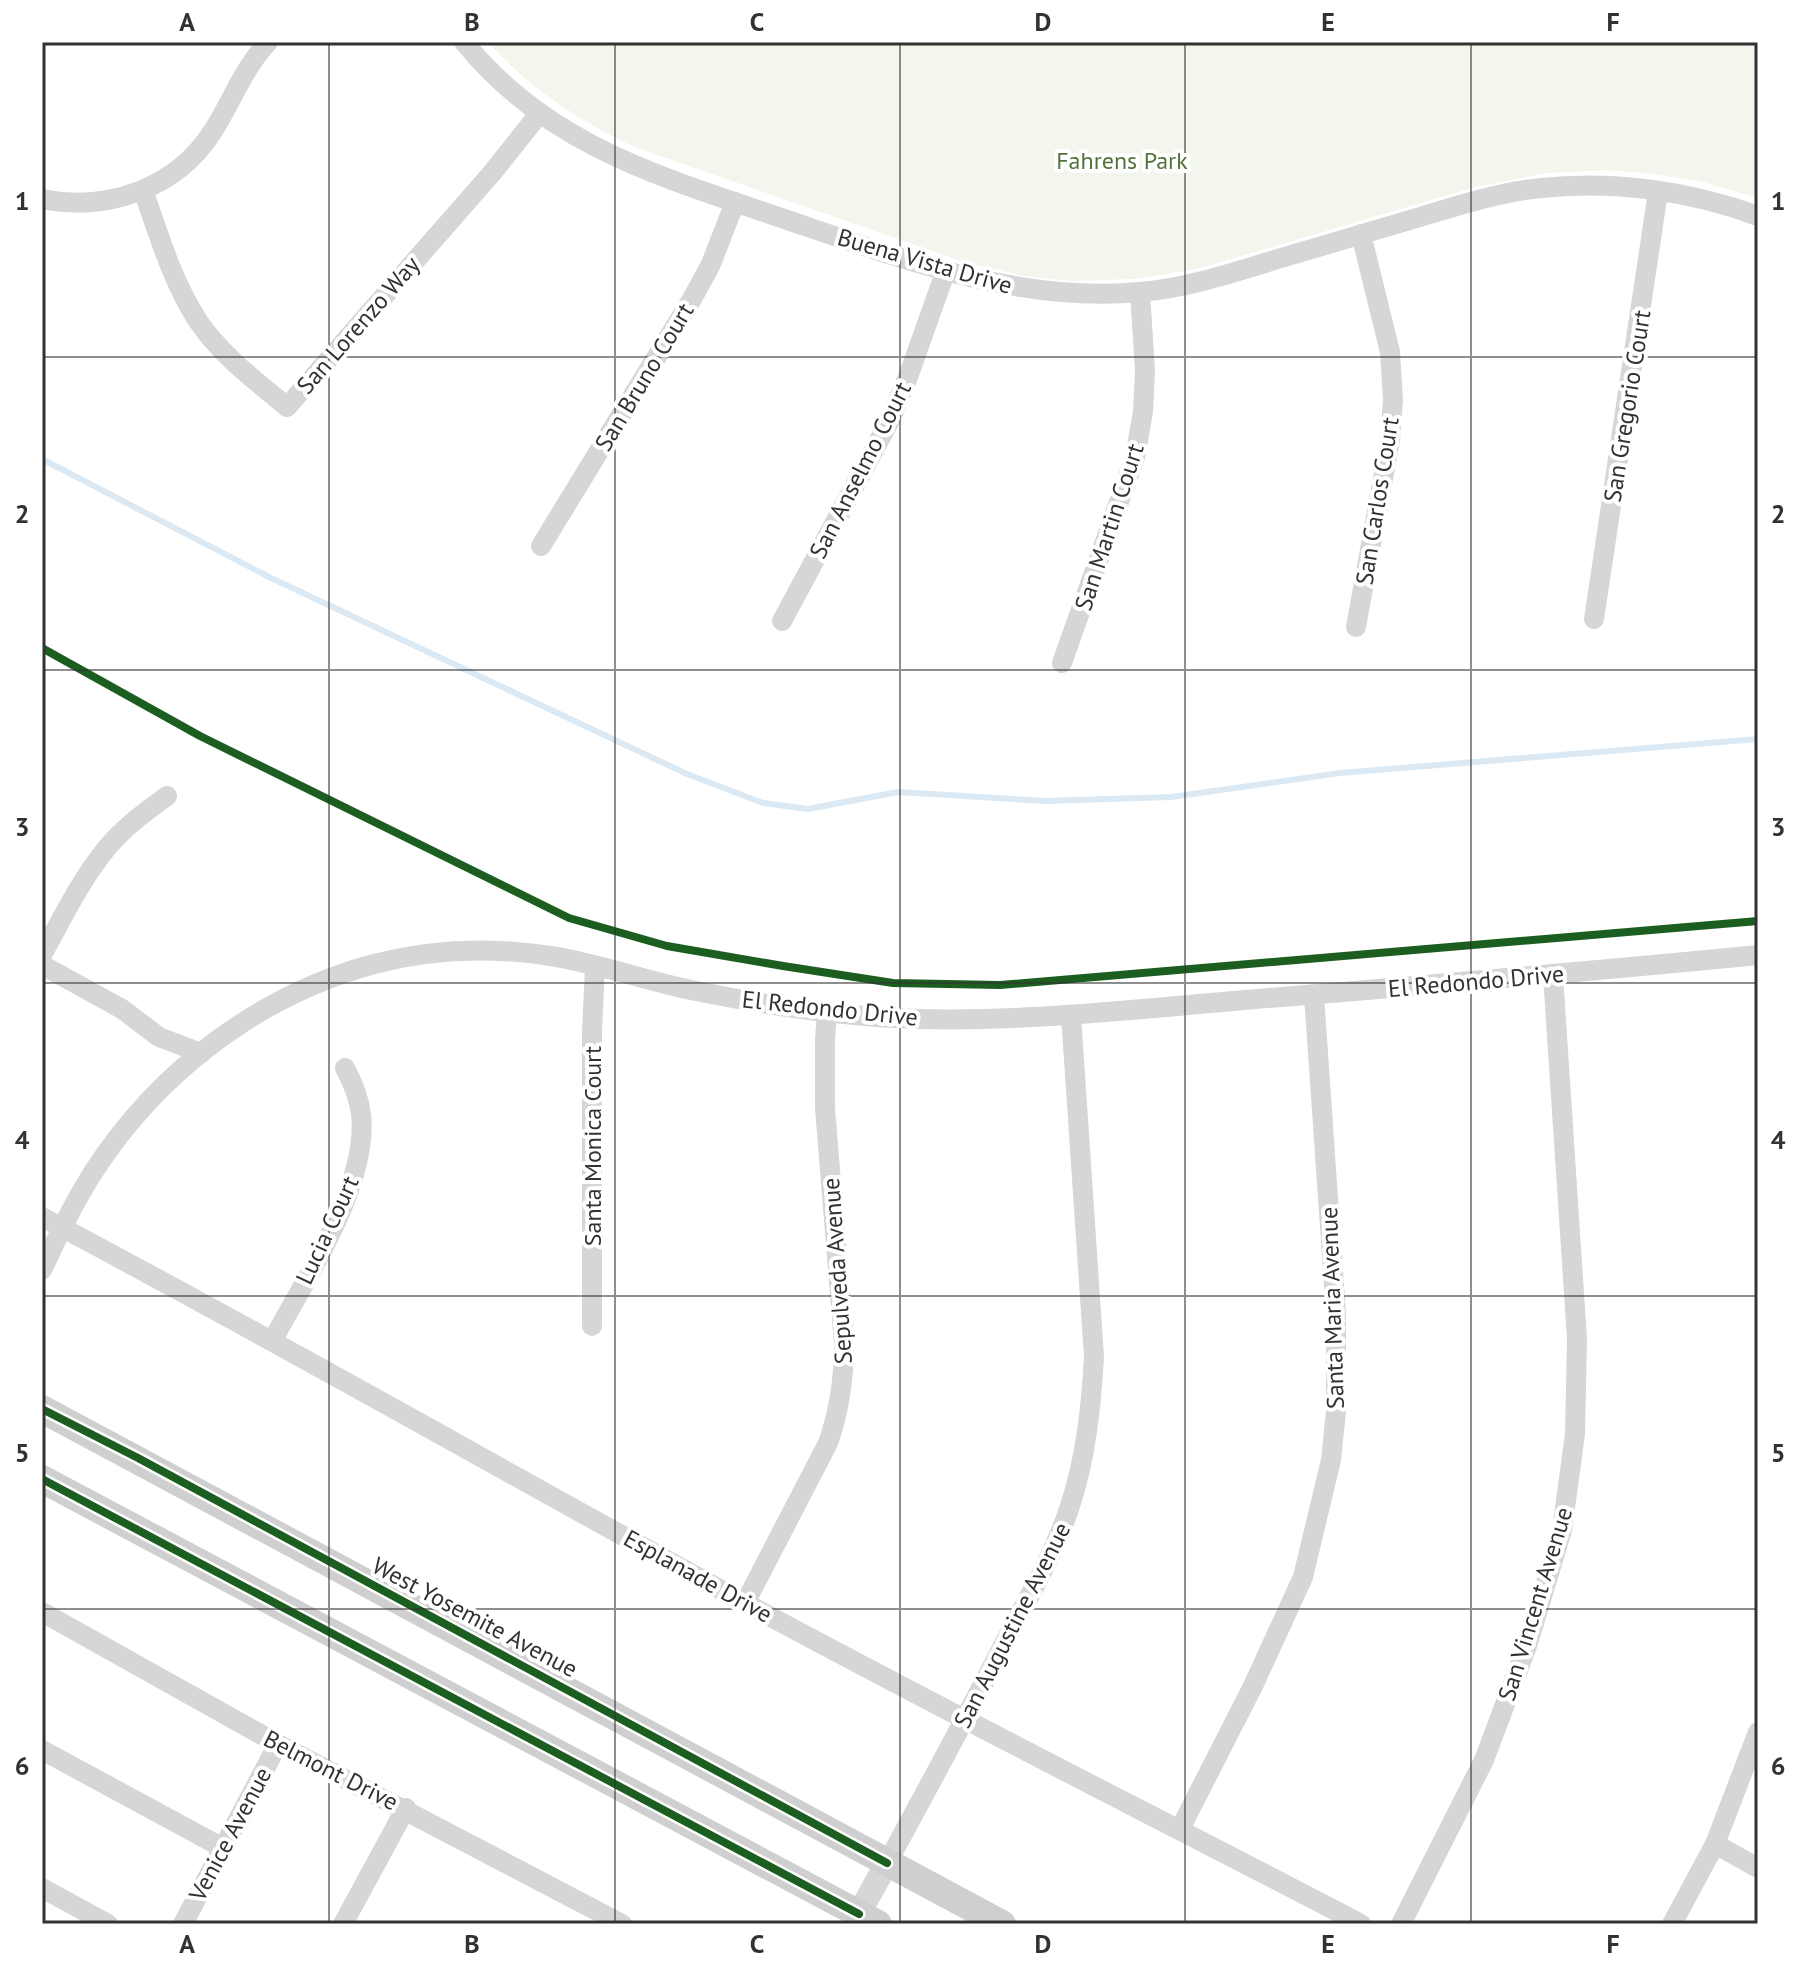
<svg xmlns="http://www.w3.org/2000/svg" width="1800" height="1966" viewBox="0 0 1800 1966" font-family="'PT Sans',sans-serif">
  <style>
    .green { fill: #f2f6ed }
    .lines { fill: none; stroke-linecap: round; stroke-linejoin: round }
    .stream { stroke: #dae9f4; stroke-width: 6 }
    .minor { stroke: #d6d6d6; stroke-width: 20 }
    .tertiary { stroke: #d6d6d6; stroke-width: 24 }
    .secondary { stroke: #cfcfcf; stroke-width: 28 }
    .cycleway-casing { stroke: #fff; stroke-width: 13 }
    .cycleway { stroke: #1b5e20; stroke-width: 8 }
    .grid { fill: none; stroke: #323232; stroke-width: 2; stroke-opacity: 0.55 }
    .labels { text-anchor: middle; dominant-baseline: central; stroke-width: 8; stroke-linejoin: round; paint-order: stroke }
    .park-label { font-size: 24px; fill: #51733a; stroke: #fff }
    .street-label { font-size: 24px; fill: #323232; stroke: #fff }
    .neatline { fill: none; stroke: #323232; stroke-width: 3 }
    .grid-label { font-size: 26px; text-anchor: middle; font-weight: bold; fill: #323232 }
  </style>
  <rect width="100%" height="100%" fill="#fff"/>
  <path class="green" d="M488 42H1758V198L1700 181 1654 174 1608 170 1546 173 1475 187 1197 269 1135 279 1070 281 1023 276 961 261 632 146C578 120 528 87 488 42Z"/>
  <g class="lines">
    <path class="stream" d="M42 459 269 577 687 774 763 803 808 809 898 792 1045 801 1171 797 1340 773 1758 739"/>
    <g class="minor">
      <path d="M464 42C540 136 641 171 752 208 879 250 1005 304 1140 292 1188 288 1235 272 1281 258 1327 244 1374 231 1420 217 1460 205 1500 192 1541 188 1613 180 1690 191 1758 216"/>
      <path d="M143 190C159 235 172 281 198 321 221 355 256 381 287 407L492 173 539 114"/>
      <path d="M42 199C107 212 176 189 213 131 232 101 243 69 268 42"/>
      <path d="M541 546 692 299 711 264 735 202"/>
      <path d="M1594 619 1658 192"/>
      <path d="M782 621 889 422 908 377 946 270"/>
      <path d="M1356 627 1390 440 1393 400 1390 352 1361 234"/>
      <path d="M1062 663 1135 457 1143 412 1145 371 1140 292"/>
      <path d="M42 955C62 919 80 881 106 849 123 828 145 812 167 796"/>
      <path d="M42 965 122 1009 159 1037 201 1053"/>
      <path d="M42 1217C279 1342 512 1476 747 1604 950 1714 1156 1817 1361 1924"/>
      <path d="M42 1270C58 1236 74 1202 94 1171 159 1071 259 995 374 964 431 949 493 947 551 956 600 964 647 981 696 991 760 1004 825 1014 891 1018 1009 1024 1127 1010 1245 1000 1416 986 1587 972 1758 955"/>
      <path d="M592 1326V1032L595 966"/>
      <path d="M273 1340C305 1279 369 1185 361 1114 359 1098 353 1083 345 1068"/>
      <path d="M745 1603 828 1443C840 1409 844 1379 844 1344L825 1108V1039L827 1012"/>
      <path d="M42 1612 278 1744 622 1924"/>
      <path d="M42 1750 223 1848"/>
      <path d="M1180 1829 1253 1686 1303 1577 1331 1460 1336 1411V1314L1314 995"/>
      <path d="M1715 1844 1758 1868"/>
      <path d="M887 1863C928 1788 968 1714 1007 1638 1030 1595 1055 1552 1070 1506 1086 1457 1091 1408 1094 1357L1071 1015"/>
      <path d="M42 1888 108 1924"/>
      <path d="M183 1924 278 1744"/>
      <path d="M343 1924 406 1808"/>
      <path d="M1401 1924 1484 1760 1527 1646 1562 1530 1575 1434 1577 1339 1553 975"/>
      <path d="M1672 1924 1715 1844 1758 1732"/>
    </g>
    <path class="tertiary" d="M853 1924 887 1863"/>
    <g class="secondary">
      <path d="M42 1409 1002 1924"/>
      <path d="M42 1479 878 1924"/>
    </g>
    <defs>
      <g id="cycleway">
        <path d="M42 648 200 736 569 918 667 946 783 966 893 983 1000 985 1758 921"/>
        <path d="M42 1409 138 1458 887 1863"/>
        <path d="M42 1479 859 1914"/>
      </g>
    </defs>
    <use href="#cycleway" class="cycleway-casing"/>
    <use href="#cycleway" class="cycleway"/>
  </g>
  <path class="grid" d="M329 42V1924M615 42V1924M900 42V1924M1185 42V1924M1471 42V1924M42 357H1758M42 670H1758M42 983H1758M42 1296H1758M42 1609H1758"/>
  <g class="labels">
    <g class="park-label">
      <text x="1122" y="160">Fahrens Park</text>
    </g>
    <g class="street-label">
      <text transform="translate(925 261) rotate(16)">Buena Vista Drive</text>
      <text transform="translate(358 325) rotate(-49)">San Lorenzo Way</text>
      <text transform="translate(644 377) rotate(-59)">San Bruno Court</text>
      <text transform="translate(1627 406) rotate(-81)">San Gregorio Court</text>
      <text transform="translate(860 470) rotate(-63)">San Anselmo Court</text>
      <text transform="translate(1377 501) rotate(-81)">San Carlos Court</text>
      <text transform="translate(1109 527) rotate(-72)">San Martin Court</text>
      <text transform="translate(1476 981) rotate(-5)">El Redondo Drive</text>
      <text transform="translate(830 1008) rotate(6)">El Redondo Drive</text>
      <text transform="translate(592 1146) rotate(-90)">Santa Monica Court</text>
      <text transform="translate(327 1230) rotate(-65)">Lucia Court</text>
      <text transform="translate(837 1271) rotate(-94)">Sepulveda Avenue</text>
      <text transform="translate(1332 1308) rotate(-92)">Santa Maria Avenue</text>
      <text transform="translate(698 1576) rotate(29)">Esplanade Drive</text>
      <text transform="translate(1535 1604) rotate(-73)">San Vincent Avenue</text>
      <text transform="translate(475 1617) rotate(28)">West Yosemite Avenue</text>
      <text transform="translate(1012 1625) rotate(-63)">San Augustine Avenue</text>
      <text transform="translate(331 1770) rotate(27)">Belmont Drive</text>
      <text transform="translate(230 1834) rotate(-62)">Venice Avenue</text>
    </g>
  </g>
  <rect width="1800" height="1966" fill="none" stroke="#ffffff" stroke-width="88"/>
  <rect x="44" y="44" width="1712" height="1878" class="neatline"/>
  <g class="grid-label">
    <text x="187" y="31">A</text>
    <text x="472" y="31">B</text>
    <text x="757" y="31">C</text>
    <text x="1043" y="31">D</text>
    <text x="1328" y="31">E</text>
    <text x="1613" y="31">F</text>
    <text x="22" y="210">1</text>
    <text x="1778" y="210">1</text>
    <text x="22" y="523">2</text>
    <text x="1778" y="523">2</text>
    <text x="22" y="836">3</text>
    <text x="1778" y="836">3</text>
    <text x="22" y="1149">4</text>
    <text x="1778" y="1149">4</text>
    <text x="22" y="1462">5</text>
    <text x="1778" y="1462">5</text>
    <text x="22" y="1775">6</text>
    <text x="1778" y="1775">6</text>
    <text x="187" y="1953">A</text>
    <text x="472" y="1953">B</text>
    <text x="757" y="1953">C</text>
    <text x="1043" y="1953">D</text>
    <text x="1328" y="1953">E</text>
    <text x="1613" y="1953">F</text>
  </g>
</svg>
